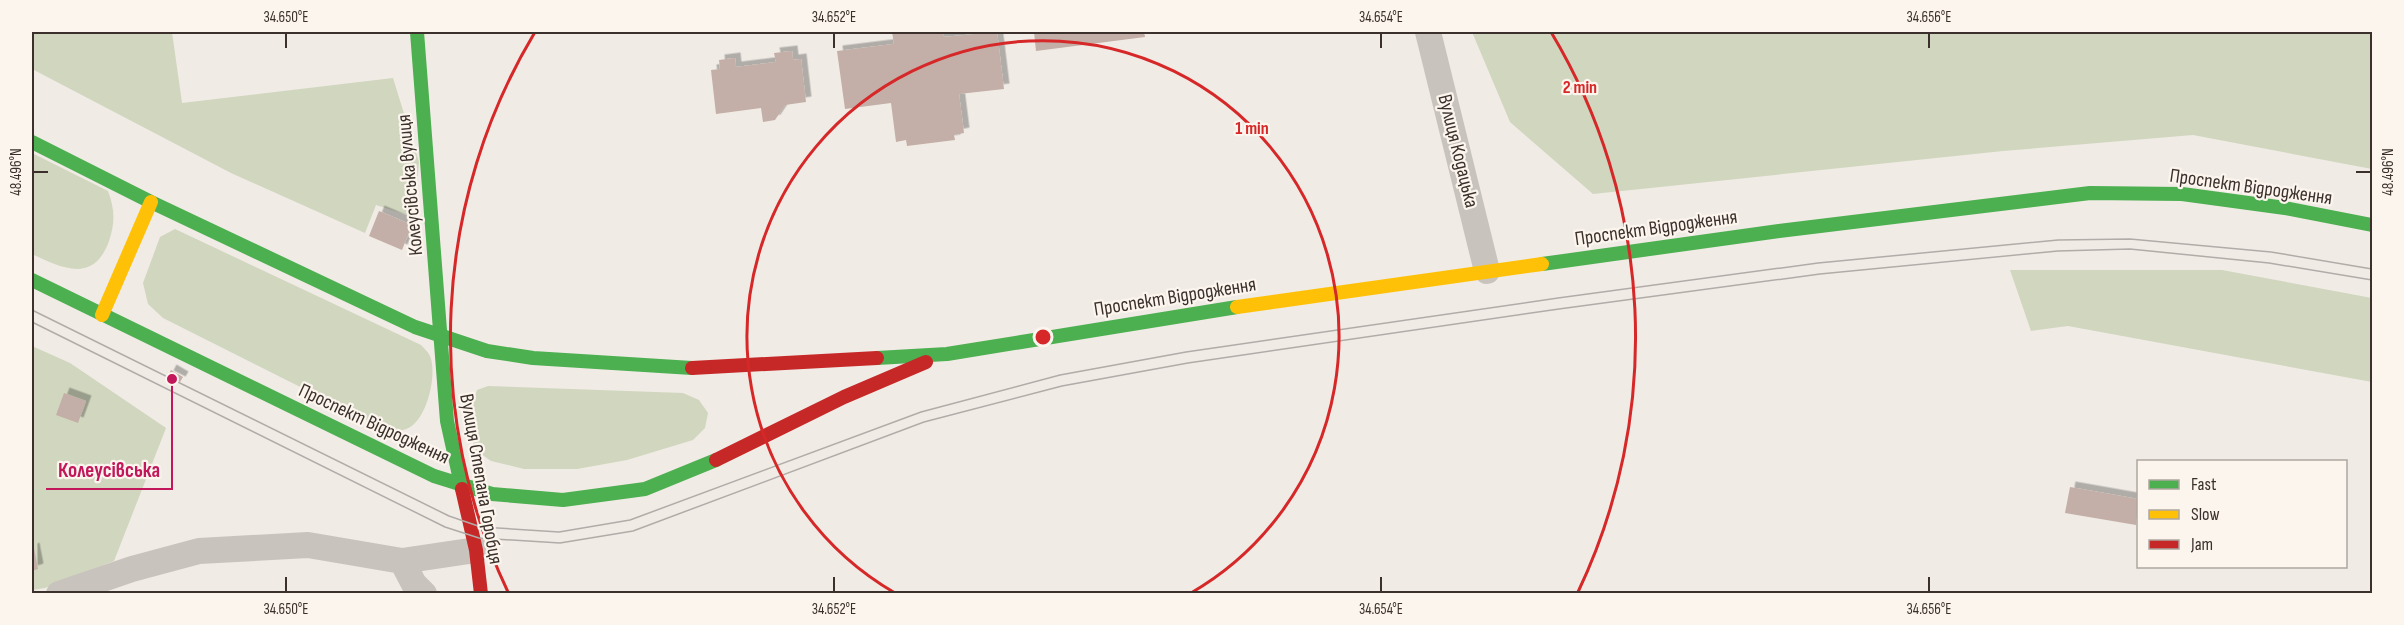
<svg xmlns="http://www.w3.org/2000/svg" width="2404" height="625" viewBox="0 0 2404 625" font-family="'Sofia Sans Condensed',sans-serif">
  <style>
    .green { fill: #d1d6bf }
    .building { fill: #c3afa7; filter: url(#shadow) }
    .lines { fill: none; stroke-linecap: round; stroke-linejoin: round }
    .street { stroke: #c9c3be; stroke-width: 26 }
    .fast { stroke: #4caf50; stroke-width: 14 }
    .slow { stroke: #ffc107; stroke-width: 14 }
    .jam { stroke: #c62828; stroke-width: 14 }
    .tram { stroke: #b1aca8; stroke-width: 1.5 }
    .ticks { fill: none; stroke: #3b302b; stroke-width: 2 }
    .ring { fill: none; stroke: #d62828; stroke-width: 3 }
    .labels { text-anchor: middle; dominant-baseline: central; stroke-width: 4.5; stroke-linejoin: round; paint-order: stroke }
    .street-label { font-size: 20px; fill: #3b302b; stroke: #fbf5ee }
    .centre { fill: #d62828; stroke: #fbf5ee; stroke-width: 3 }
    .ring-label { font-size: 18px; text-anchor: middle; font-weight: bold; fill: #d62828; stroke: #fbf5ee; stroke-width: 4.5; stroke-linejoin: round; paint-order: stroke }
    .leader { fill: none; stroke: #c2185b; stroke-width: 2 }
    .callout-dot { fill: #c2185b; stroke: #fbf5ee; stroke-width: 2 }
    .callout-label { font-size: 21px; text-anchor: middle; font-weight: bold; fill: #c2185b; stroke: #fbf5ee; stroke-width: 4.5; stroke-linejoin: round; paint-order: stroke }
    .neatline { fill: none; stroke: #3b302b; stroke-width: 2 }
    .ticks-label { font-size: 15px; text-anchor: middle; fill: #3b302b }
  </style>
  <defs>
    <filter id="shadow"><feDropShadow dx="5.5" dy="-5.5" stdDeviation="0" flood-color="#0004"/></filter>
  </defs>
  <rect width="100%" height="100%" fill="#f0ebe5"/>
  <g class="green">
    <path d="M32 32H172L182 103 393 78 419 162 414 217 376 205 365 233 231 173 32 69Z"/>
    <path d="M1472 32H2372V169L2193 135 2003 151 1593 194 1510 122Z"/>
    <path d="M32 153 108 191C115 210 115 223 109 241 94 283 63 269 32 254Z"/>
    <path d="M175 229 421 345C424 348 428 352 430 356 438 375 426 426 403 430 398 431 390 430 384 429L163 318 148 304 143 283 160 237Z"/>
    <path d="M2010 270H2222L2372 298V382L2068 326 2031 331Z"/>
    <path d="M32 346 70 363 166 428 114 561 45 588 32 590Z"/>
    <path d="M488 386 683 393 699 400 708 413 705 428 693 440 627 460 577 469H524L491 461 474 449C471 428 469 410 477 390Z"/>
  </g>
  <g class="building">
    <path d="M892 32H943L944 37 997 32 1004 89 959 94 964 133 954 135 955 140 907 146 906 140 896 142 891 103 845 109 837 51 894 44Z"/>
    <path d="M1034 32H1144L1145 37 1036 51Z"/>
    <path d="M792 51 793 60 801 59 806 102 785 105 775 120 763 122 761 108 716 114 711 70 720 69 719 60 735 58 736 67 776 62 774 53Z"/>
    <path d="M379 211 412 225 402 250 369 236Z"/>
    <path d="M171 370 183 377 180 382 168 376Z"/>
    <path d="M64 393 86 401 78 423 56 415Z"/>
    <path d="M2070 487 2138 499 2136 525 2065 513Z"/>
    <path d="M34 548 38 569 32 571V549Z"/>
  </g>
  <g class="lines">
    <g class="street">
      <path d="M1428 32 1487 271"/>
      <path d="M402 561 476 550"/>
      <path d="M59 594 132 569 199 551 308 545 402 561 414 584 424 594"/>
    </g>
    <g class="fast">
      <path d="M417 32 447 421 462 489"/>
      <path d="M32 142 151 202 415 327 487 351 533 358 692 368"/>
      <path d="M1542 264 1779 231 2090 193 2182 194 2285 208 2372 225"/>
      <path d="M32 280 434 476 492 494 563 500 645 489 716 460"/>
      <path d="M877 358 947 354 1237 307"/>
    </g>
    <g class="slow">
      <path d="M1237 307 1542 264"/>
      <path d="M102 315 151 202"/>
    </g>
    <g class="jam">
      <path d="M692 368 877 358"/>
      <path d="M716 460 844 397 926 362"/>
      <path d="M462 489 476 550 481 594"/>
    </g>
    <g class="tram">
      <path d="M32 310 449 516 481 527 559 532 630 520 921 412 1060 375 1186 352 1558 298 1818 263 2058 240 2130 239 2271 252 2372 269"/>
      <path d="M32 322 445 527 479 538 560 543 633 531 924 422 1062 386 1188 363 1559 309 1820 274 2058 251 2130 249 2269 263 2372 280"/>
    </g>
  </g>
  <path class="ticks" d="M286 33V48M834 33V48M1381 33V48M1929 33V48M33 172H48M2356 172H2371M286 577V592M834 577V592M1381 577V592M1929 577V592"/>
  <g class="ring">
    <path d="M895 593A296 296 0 1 1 1191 593"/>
    <path d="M508 592A593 593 0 0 1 535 32M1551 32A593 593 0 0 1 1578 592"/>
  </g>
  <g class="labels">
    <g class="street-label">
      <text transform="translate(1458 151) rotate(76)">Вулиця Кодацька</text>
      <text transform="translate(410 185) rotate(-95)">Колеусівська вулиця</text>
      <text transform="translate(2251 187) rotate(8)">Проспект Відродження</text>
      <text transform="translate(1656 228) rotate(-8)">Проспект Відродження</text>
      <text transform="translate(1175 297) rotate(-9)">Проспект Відродження</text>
      <text transform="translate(374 424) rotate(25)">Проспект Відродження</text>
      <text transform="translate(481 479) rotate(80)">Вулиця Степана Горобця</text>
    </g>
  </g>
  <circle cx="1043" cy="337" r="9" class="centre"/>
  <g class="ring-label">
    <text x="1580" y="93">2 min</text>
    <text x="1252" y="134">1 min</text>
  </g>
  <path class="leader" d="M172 379L172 489H46"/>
  <circle class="callout-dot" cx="172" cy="379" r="6"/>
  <g class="callout-label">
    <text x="109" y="477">Колеусівська</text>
  </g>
  <rect width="2404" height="625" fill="none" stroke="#fbf5ee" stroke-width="66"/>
  <rect x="2137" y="460" width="210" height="108" fill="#fbf5ee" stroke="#aea6a0" stroke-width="1.5"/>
  <rect x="2149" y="480" width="30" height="9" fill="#4caf50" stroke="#aea6a0" stroke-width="1.5"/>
  <text x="2191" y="490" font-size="18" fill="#3b302b">Fast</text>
  <rect x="2149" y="510" width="30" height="9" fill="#ffc107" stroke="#aea6a0" stroke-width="1.5"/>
  <text x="2191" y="520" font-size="18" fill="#3b302b">Slow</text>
  <rect x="2149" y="540" width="30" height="9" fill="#c62828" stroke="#aea6a0" stroke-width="1.5"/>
  <text x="2191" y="550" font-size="18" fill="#3b302b">Jam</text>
  <rect x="33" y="33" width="2338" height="559" class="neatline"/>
  <g class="ticks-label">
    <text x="286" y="22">34.650°E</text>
    <text x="834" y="22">34.652°E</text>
    <text x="1381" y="22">34.654°E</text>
    <text x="1929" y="22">34.656°E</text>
    <text transform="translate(16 172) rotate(-90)" y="5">48.496°N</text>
    <text transform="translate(2388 172) rotate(-90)" y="5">48.496°N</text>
    <text x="286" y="614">34.650°E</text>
    <text x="834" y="614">34.652°E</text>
    <text x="1381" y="614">34.654°E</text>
    <text x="1929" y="614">34.656°E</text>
  </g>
</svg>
